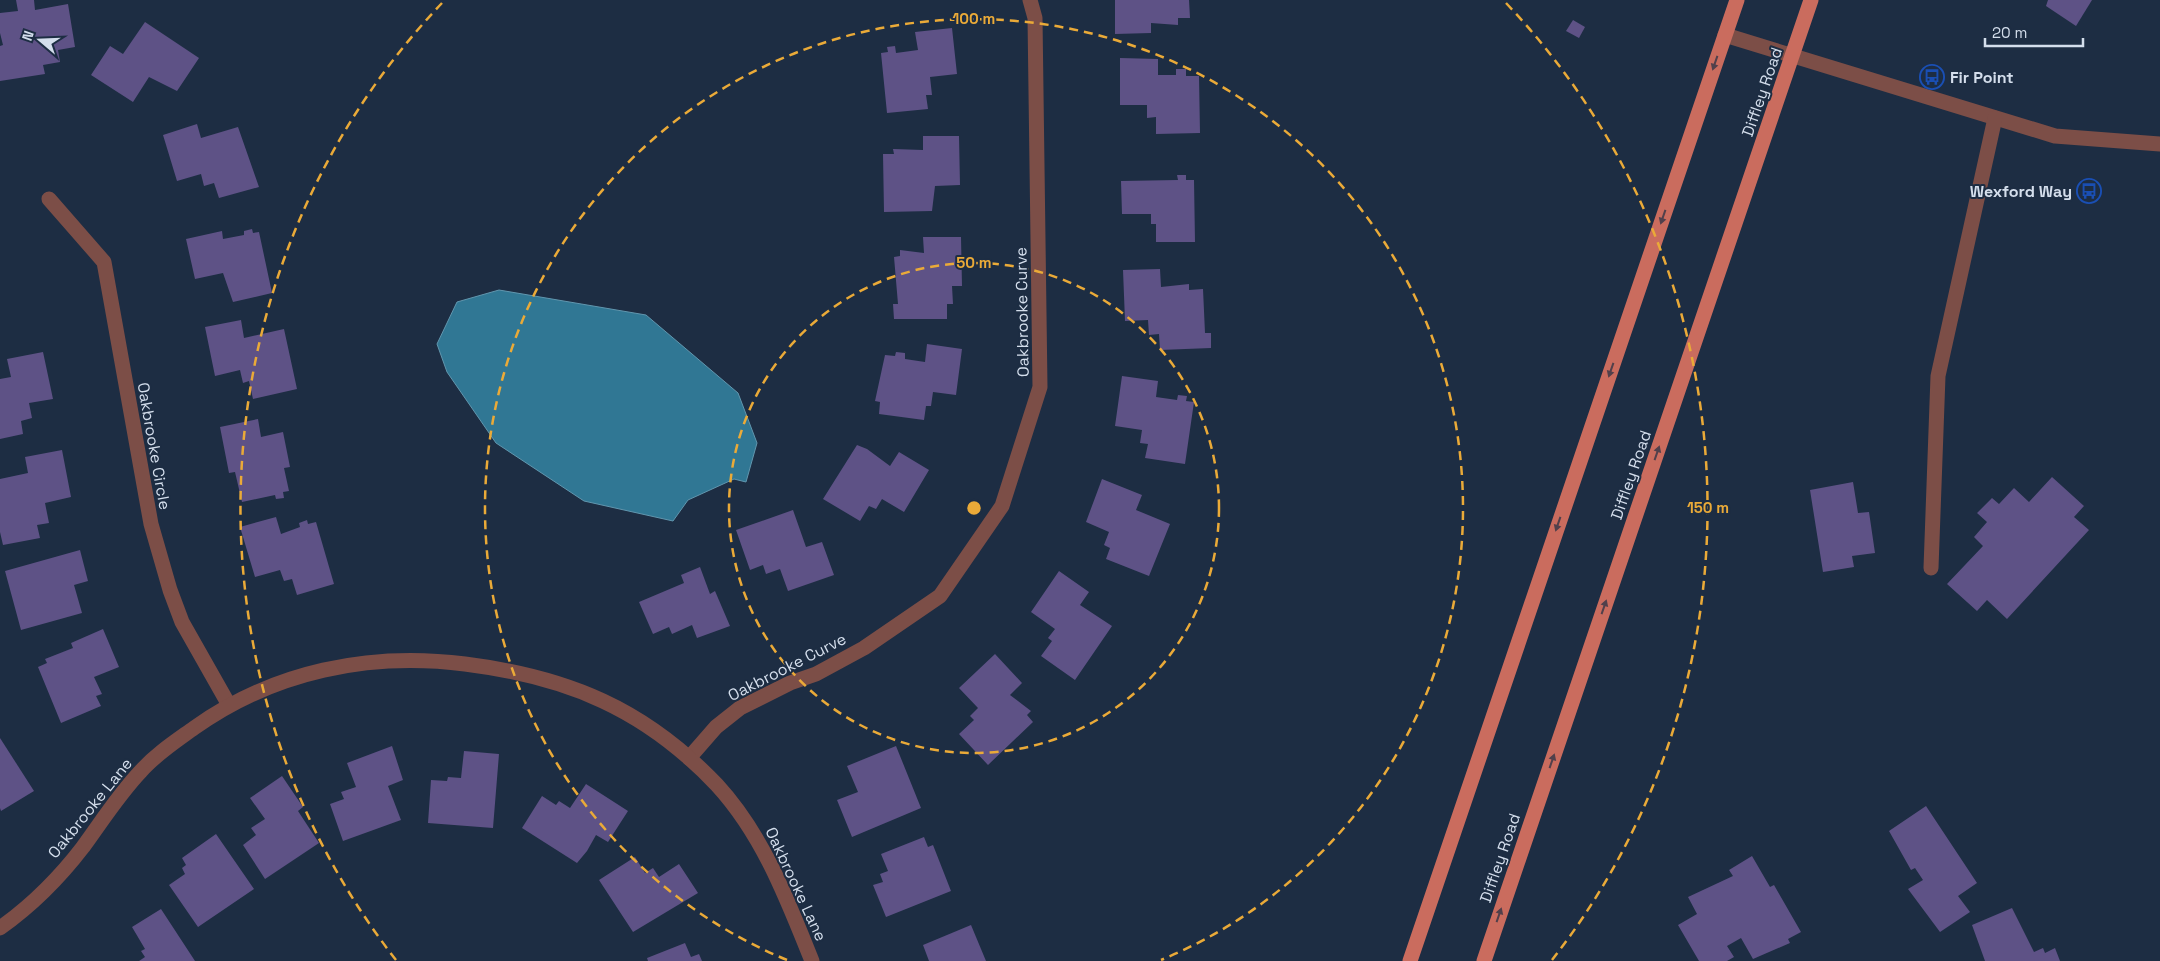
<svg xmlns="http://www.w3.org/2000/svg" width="2160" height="961" viewBox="0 0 2160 961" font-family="'Space Grotesk',sans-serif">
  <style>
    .water { fill: #307794; stroke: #6196ae }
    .building { fill: #5e5286 }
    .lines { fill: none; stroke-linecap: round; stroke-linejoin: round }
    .minor { stroke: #7c4e47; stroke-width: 15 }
    .major { stroke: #ca6c5e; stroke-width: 15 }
    .oneway { fill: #51404b }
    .ring { fill: none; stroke: #eaaa38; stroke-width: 2.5; stroke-dasharray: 9 6 }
    .labels { text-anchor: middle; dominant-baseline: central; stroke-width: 4; stroke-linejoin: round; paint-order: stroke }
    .poi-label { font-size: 16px; font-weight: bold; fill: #d4deec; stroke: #1d2d43; text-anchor: start }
    .street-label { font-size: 16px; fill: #d4deec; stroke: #1d2d43 }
    .centre { fill: #eaaa38; stroke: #1d2d43; stroke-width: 2.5 }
    .ring-label { font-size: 15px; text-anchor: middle; font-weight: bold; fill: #eaaa38; stroke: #1d2d43; stroke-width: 4; stroke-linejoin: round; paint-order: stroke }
  </style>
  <rect width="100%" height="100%" fill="#1d2d43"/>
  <path class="water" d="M499 290 646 315 738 393 757 443 746 482 734 479 688 500 673 521 584 501 496 443 447 372 437 344 457 302Z"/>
  <g class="building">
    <path d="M16 0H34L35 10 68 4 75 47 58 50 60 62 43 65 45 74 0 81V46L3 45 0 33V13L18 11Z"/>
    <path d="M1115 0H1189L1190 18H1178V25L1151 23V33L1115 34Z"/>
    <path d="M2048 0H2092L2076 26 2046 6Z"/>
    <path d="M1573 20 1585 27 1579 38 1566 31Z"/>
    <path d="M145 22 199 58 177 91 149 77 133 102 91 75 110 46 123 54Z"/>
    <path d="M952 28 957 74 930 77 932 95H926L928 109 887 113 881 53 888 52 887 47 895 46 896 53 918 50 915 32Z"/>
    <path d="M1120 58 1158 59V75H1176V69H1186V76H1199L1200 133 1156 134V117L1147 118V105H1120Z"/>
    <path d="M197 124 201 138 238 127 259 187 219 198 214 183 204 186 201 174 177 181 163 135Z"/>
    <path d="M923 136H959L960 185 935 186 932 211 884 212 883 154H894L893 149 923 150Z"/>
    <path d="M1177 175H1186V180H1194L1195 242H1156V224H1151V214H1122L1121 181 1178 180Z"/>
    <path d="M252 229 253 233 259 232 272 293 233 302 223 273 195 279 186 239 222 231 223 239 244 235V231Z"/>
    <path d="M923 237H961L962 286H952L953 304H947V319H894L893 304H898L894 257 900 256V250L924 253Z"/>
    <path d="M1160 269 1161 287 1189 284V290L1203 289 1205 333H1211V348L1160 350 1159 334 1149 335 1148 320 1125 321 1123 270Z"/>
    <path d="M241 320 244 338 284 329 297 389 253 399 249 381 243 383 240 370 215 376 205 327Z"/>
    <path d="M927 344 962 349 956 395 933 392 931 406H926L924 420 879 414 880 402 875 401 885 355 895 356 896 352 905 353V359L925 362Z"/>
    <path d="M43 352 53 399 29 403 32 418 21 421 23 434 0 439V379L11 377 7 359Z"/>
    <path d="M1122 376 1158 381 1156 397 1177 400 1178 395 1187 396 1186 401 1194 402 1185 464 1145 458 1148 444 1140 443 1142 430 1115 426Z"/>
    <path d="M258 419 261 437 283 432 290 467 284 468 289 491 283 492 284 498 276 499 275 495 242 502 235 472 229 473 220 427Z"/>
    <path d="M857 445 867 449 890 466 899 452 929 470 904 512 882 499 876 509 869 506 860 521 823 499Z"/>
    <path d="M62 450 71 497 45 503 49 523 37 525 40 538 3 545 0 532V479L28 473 25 457Z"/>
    <path d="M2052 477 2084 506 2074 517 2089 530 2007 619 1987 600 1977 611 1947 584 1983 546 1974 537 1987 522 1977 513 1992 498 1999 504 2014 488 2029 502Z"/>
    <path d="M1102 479 1142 495 1136 510 1170 524 1149 576 1106 559 1110 548 1104 545 1109 532 1086 522Z"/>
    <path d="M1853 482 1858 513 1869 512 1875 553 1852 556 1854 567 1823 572 1810 490Z"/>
    <path d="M793 510 806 547 822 542 834 575 788 591 780 569 766 574 763 565 750 570 736 530Z"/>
    <path d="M276 517 281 534 300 527 299 523 307 520 308 524 316 522 334 584 297 595 292 579 284 581 280 570 255 577 240 527Z"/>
    <path d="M80 550 88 581 74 585 82 613 21 630 5 571Z"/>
    <path d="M700 567 710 594 715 591 730 626 697 638 692 625 672 634 669 627 653 634 639 602 684 583 681 575Z"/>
    <path d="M1059 571 1089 592 1080 605 1112 626 1075 680 1041 656 1052 641 1048 638 1055 629 1031 612Z"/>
    <path d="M103 629 119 667 94 677 102 694 96 696 101 706 61 723 38 667 47 663 45 659 73 648 71 643Z"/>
    <path d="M995 654 1022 683 1010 695 1031 711 1027 715 1033 722 988 765 959 734 974 720 970 716 978 708 959 688Z"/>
    <path d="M0 738 34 791 1 811 0 808Z"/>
    <path d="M392 746 403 780 388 786 401 820 343 841 330 804 344 799 341 792 356 787 347 763Z"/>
    <path d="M896 746 921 808 852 837 837 800 858 792 847 766Z"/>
    <path d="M464 751 499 754 493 828 428 823 431 780 447 781 448 777 461 778Z"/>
    <path d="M282 776 303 807 298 811 319 843 265 879 243 845 256 835 251 828 265 819 250 798Z"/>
    <path d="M586 784 628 811 608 842 596 835 587 851 577 863 522 828 542 796 556 805 559 801 570 808Z"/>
    <path d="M1926 806 1977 883 1958 896 1970 912 1940 932 1908 889 1923 880 1915 868 1911 870 1889 831Z"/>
    <path d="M216 834 254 889 198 927 169 885 185 874 182 868 186 865 182 858Z"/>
    <path d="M924 837 928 847 933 845 951 891 886 917 873 885 883 882 880 874 888 871 881 854Z"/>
    <path d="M1752 856 1770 887 1774 885 1801 932 1788 939 1790 943 1753 959 1741 938 1727 946 1734 957 1727 961H1699L1678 925 1697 914 1688 897 1733 876 1729 870Z"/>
    <path d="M635 857 645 873 653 868 659 877 679 864 698 893 633 932 599 880Z"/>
    <path d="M2012 908 2034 952 2043 948 2045 953 2055 948 2060 961H1985L1972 925Z"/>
    <path d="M161 909 195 961H139L145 957 141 951 145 949 132 927Z"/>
    <path d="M971 925 986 961H929L923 945Z"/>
    <path d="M685 943 691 957 699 954 702 961H648L647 958Z"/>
  </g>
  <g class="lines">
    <g class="minor">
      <path d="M1725 35 2055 136 2160 144"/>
      <path d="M49 199 104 262 151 524 170 590 182 622 229 705"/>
      <path d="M1931 568 1938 376 1995 118"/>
      <path d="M689 758 716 727 740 708 790 683 816 674 864 648 940 596 1002 506 1040 387 1035 18 1030 0"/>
      <path d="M0 928C31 906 60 877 83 847 102 821 119 794 141 771 156 754 176 741 194 728 274 671 369 652 465 664 568 677 645 709 717 785 763 835 787 899 812 961"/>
    </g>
    <g class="major">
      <path d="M1410 961 1737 0"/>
      <path d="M1484 961 1811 0"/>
    </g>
  </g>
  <defs><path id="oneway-solid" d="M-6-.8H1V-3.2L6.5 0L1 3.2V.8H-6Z" transform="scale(1.25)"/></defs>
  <g class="oneway">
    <use href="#oneway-solid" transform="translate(1715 63) rotate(109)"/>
    <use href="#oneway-solid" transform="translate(1663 217) rotate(109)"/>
    <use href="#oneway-solid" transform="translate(1611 370) rotate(109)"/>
    <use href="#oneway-solid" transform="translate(1657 453) rotate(-71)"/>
    <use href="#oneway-solid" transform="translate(1558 524) rotate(109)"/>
    <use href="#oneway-solid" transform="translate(1604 607) rotate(-71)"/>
    <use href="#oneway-solid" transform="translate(1552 761) rotate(-71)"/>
    <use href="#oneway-solid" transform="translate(1499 915) rotate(-71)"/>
  </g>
  <g class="ring">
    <circle cx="974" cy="508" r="245"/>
    <path d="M787 960A489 489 0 1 1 1161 960"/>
    <path d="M396 960A734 734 0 0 1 442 3M1506 3A734 734 0 0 1 1552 960"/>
  </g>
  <defs>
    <symbol id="bus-ring" viewBox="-11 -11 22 22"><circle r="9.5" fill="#1d2d43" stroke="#1a4fb4" stroke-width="1.5"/><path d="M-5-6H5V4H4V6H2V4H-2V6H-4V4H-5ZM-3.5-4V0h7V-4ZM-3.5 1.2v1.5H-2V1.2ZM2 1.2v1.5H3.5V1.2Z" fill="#1a4fb4"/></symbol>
  </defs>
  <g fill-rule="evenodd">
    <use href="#bus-ring" x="1918" y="63" width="28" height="28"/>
    <use href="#bus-ring" x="2075" y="177" width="28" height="28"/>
  </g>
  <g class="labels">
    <g class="poi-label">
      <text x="1950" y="77">Fir Point</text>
      <text x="2072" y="191" text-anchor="end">Wexford Way</text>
    </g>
    <g class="street-label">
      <text transform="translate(1762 92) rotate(-71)">Diffley Road</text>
      <text transform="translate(1022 312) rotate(-91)">Oakbrooke Curve</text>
      <text transform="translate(154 446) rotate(80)">Oakbrooke Circle</text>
      <text transform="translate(1631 475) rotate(-71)">Diffley Road</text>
      <text transform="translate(787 667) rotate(-27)">Oakbrooke Curve</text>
      <text transform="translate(90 808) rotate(-51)">Oakbrooke Lane</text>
      <text transform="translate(1500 858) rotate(-71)">Diffley Road</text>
      <text transform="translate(796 884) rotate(65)">Oakbrooke Lane</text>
    </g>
  </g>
  <circle cx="974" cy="508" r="8" class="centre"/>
  <g class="ring-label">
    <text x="974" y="24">100 m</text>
    <text x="974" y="268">50 m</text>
    <text x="1708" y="513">150 m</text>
  </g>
  <g transform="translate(40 40) rotate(289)" stroke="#1d2d43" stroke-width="4" paint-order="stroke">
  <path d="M0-4L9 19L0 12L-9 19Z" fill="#d4deec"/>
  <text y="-8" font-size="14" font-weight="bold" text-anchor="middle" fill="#d4deec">N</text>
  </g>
  <path d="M1985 38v8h98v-8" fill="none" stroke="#d4deec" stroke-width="2.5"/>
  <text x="1992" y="38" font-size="15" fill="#d4deec" stroke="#1d2d43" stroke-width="4" paint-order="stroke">20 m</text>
</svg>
